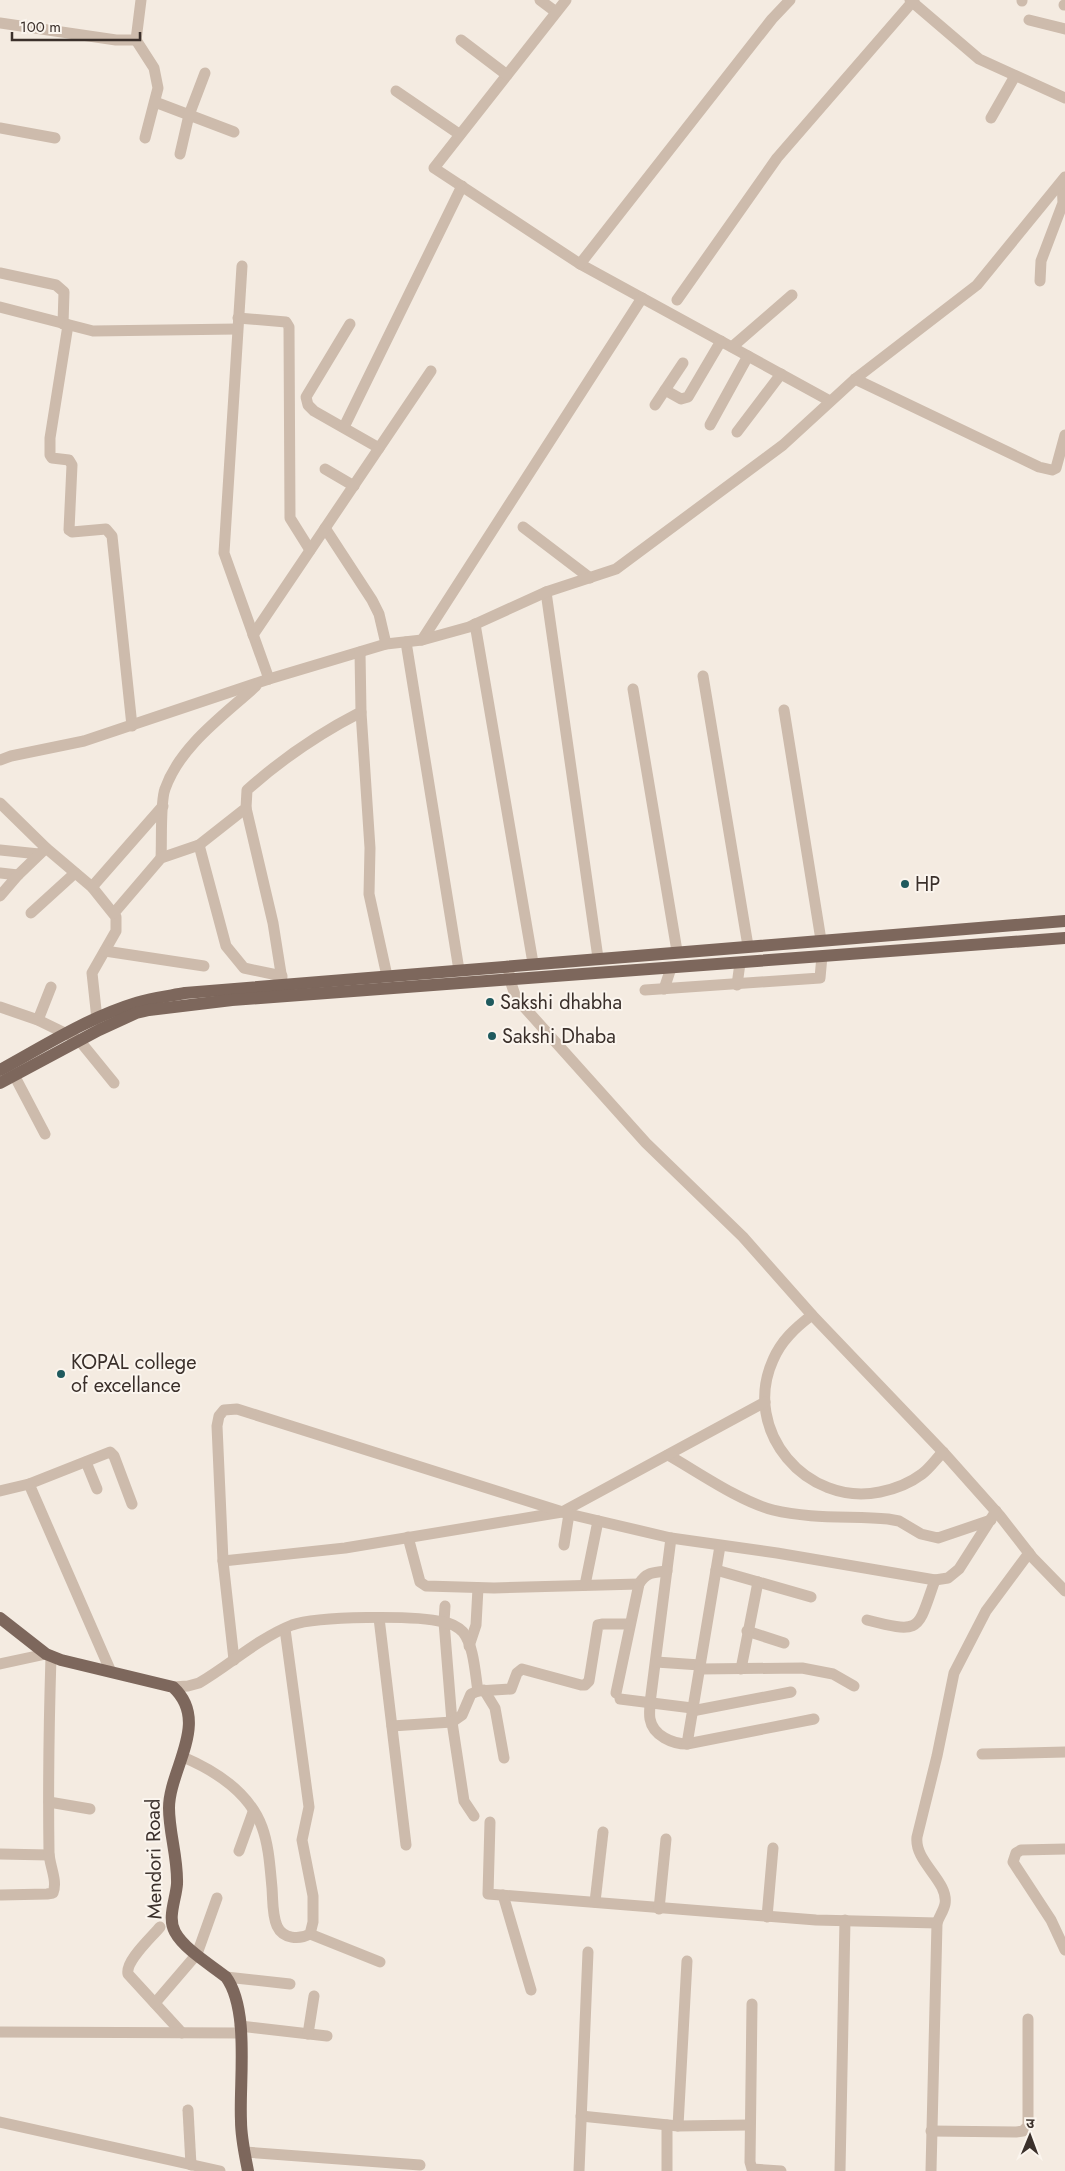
<svg xmlns="http://www.w3.org/2000/svg" width="1065" height="2171" viewBox="0 0 1065 2171" font-family="Jost,'Noto Sans Devanagari',sans-serif">
  <style>
    .lines { fill: none; stroke-linecap: round; stroke-linejoin: round }
    .minor { stroke: #cdbbac; stroke-width: 11 }
    .major { stroke: #7d675c; stroke-width: 12 }
    .poi-dot { fill: #1f5a5e; stroke: #fbf5ee; stroke-width: 2 }
    .labels { text-anchor: middle; dominant-baseline: central; stroke-width: 4; stroke-linejoin: round; paint-order: stroke }
    .poi-label { font-size: 20px; fill: #3b302b; stroke: #fbf5ee; text-anchor: start }
    .street-label { font-size: 20px; fill: #3b302b; stroke: #fbf5ee }
  </style>
  <rect width="100%" height="100%" fill="#f4ebe1"/>
  <g class="lines">
    <g class="minor">
      <path d="M540 0 556 12"/>
      <path d="M566 0 434 168 580 264 830 401"/>
      <path d="M910 0 979 59 1065 98"/>
      <path d="M1022 1V0"/>
      <path d="M1064 5H1065"/>
      <path d="M1029 20 1065 29"/>
      <path d="M0 23 116 40H136L141 0"/>
      <path d="M136 40 154 68 158 88 145 138"/>
      <path d="M461 40 507 75"/>
      <path d="M396 91 459 134"/>
      <path d="M155 102 234 132"/>
      <path d="M991 118 1015 76"/>
      <path d="M0 128 55 138"/>
      <path d="M180 154 189 115 205 73"/>
      <path d="M580 264 772 19 790 0"/>
      <path d="M242 266 224 553 269 679"/>
      <path d="M0 273 56 285 64 292 63 324"/>
      <path d="M1040 281 1041 261 1063 203 1062 182"/>
      <path d="M677 300 777 158 914 0"/>
      <path d="M0 307 93 331 237 329"/>
      <path d="M238 318 286 322 289 327 290 518 310 550"/>
      <path d="M350 324 306 397 308 405 314 411 379 448"/>
      <path d="M68 325 50 438V455L52 458 69 460 72 465 69 530 72 532 106 529 112 536 132 726"/>
      <path d="M732 347 792 295"/>
      <path d="M855 379 1039 467 1052 470 1056 468 1065 435"/>
      <path d="M665 390 681 399 688 397 721 341"/>
      <path d="M655 405 683 363"/>
      <path d="M710 425 748 356"/>
      <path d="M344 427 462 186"/>
      <path d="M737 432 781 374"/>
      <path d="M325 469 354 486"/>
      <path d="M523 527 590 578"/>
      <path d="M325 528 372 600 379 614 386 644"/>
      <path d="M546 592 598 958"/>
      <path d="M475 624 533 963"/>
      <path d="M253 635 431 371"/>
      <path d="M422 640 642 298"/>
      <path d="M406 642 459 970"/>
      <path d="M703 676 748 946"/>
      <path d="M633 689 677 951"/>
      <path d="M784 710 821 940"/>
      <path d="M361 712 370 848 369 894 387 976"/>
      <path d="M0 760 11 756 84 741 269 679 386 644 422 640 469 627 546 592 616 569 783 445 855 379 977 285 1065 177"/>
      <path d="M0 803 46 848 92 887 116 917V931L92 973 97 1019"/>
      <path d="M246 808 273 923 283 986"/>
      <path d="M199 845 226 946 244 968 282 976"/>
      <path d="M0 850 39 854"/>
      <path d="M161 858C162 842 160 802 165 789 180 746 223 716 256 686"/>
      <path d="M0 873 18 875"/>
      <path d="M92 887 163 806"/>
      <path d="M0 896 18 875 46 848"/>
      <path d="M31 913 75 873"/>
      <path d="M114 913 161 858 199 845 246 808 247 790C283 758 318 734 361 712L360 652"/>
      <path d="M105 951 204 966"/>
      <path d="M508 966 510 980 516 998 646 1143 743 1237 812 1315 943 1452 1000 1516 1032 1557 1065 1591"/>
      <path d="M737 985 740 963"/>
      <path d="M664 989 671 968"/>
      <path d="M645 990 820 978 822 956"/>
      <path d="M0 1007 38 1020 79 1040 114 1083"/>
      <path d="M38 1020 51 987"/>
      <path d="M14 1075 45 1134"/>
      <path d="M812 1315C795 1328 781 1341 773 1360 741 1431 807 1507 880 1492 895 1489 910 1483 922 1474 930 1468 936 1459 943 1452"/>
      <path d="M668 1455C698 1472 739 1501 773 1510 810 1519 850 1516 888 1519L899 1521 921 1534 938 1538 991 1520"/>
      <path d="M86 1462 97 1489"/>
      <path d="M29 1484 111 1672"/>
      <path d="M0 1491 29 1484 110 1452 114 1456 132 1504"/>
      <path d="M408 1537 420 1582 426 1586 494 1588 639 1584"/>
      <path d="M671 1538 650 1703C650 1708 649 1714 650 1719 653 1736 673 1744 687 1744L814 1719"/>
      <path d="M564 1545 569 1514"/>
      <path d="M223 1561 345 1548 562 1512 765 1402"/>
      <path d="M716 1570 811 1597"/>
      <path d="M585 1585 598 1521"/>
      <path d="M445 1606 444 1622 452 1722 464 1801 474 1816"/>
      <path d="M379 1618 406 1845"/>
      <path d="M867 1620C922 1634 917 1631 935 1580"/>
      <path d="M747 1631 784 1643"/>
      <path d="M469 1646 476 1625 478 1588"/>
      <path d="M234 1660 223 1561 217 1426 219 1416 224 1410 237 1409 569 1514 671 1538 777 1553 935 1580 948 1578 959 1569 996 1511"/>
      <path d="M656 1662 700 1665"/>
      <path d="M0 1664 46 1654"/>
      <path d="M700 1669 802 1668 833 1674 854 1686"/>
      <path d="M741 1669 758 1582"/>
      <path d="M173 1687 188 1686 199 1683C230 1665 257 1639 292 1625 317 1616 416 1615 443 1622 450 1623 458 1627 463 1632 474 1646 475 1673 478 1691"/>
      <path d="M484 1690 495 1708 504 1758"/>
      <path d="M616 1693 639 1584C646 1572 654 1572 667 1571"/>
      <path d="M620 1699 692 1708"/>
      <path d="M692 1711 791 1692"/>
      <path d="M392 1726 452 1722 462 1715 471 1694 478 1691 511 1689 517 1673 522 1669 581 1685H585L589 1681 598 1625 603 1624H630"/>
      <path d="M687 1744 720 1546"/>
      <path d="M982 1754 1065 1752"/>
      <path d="M183 1757C216 1771 249 1792 262 1827 269 1846 270 1868 272 1888 273 1901 272 1914 277 1926 283 1939 299 1940 310 1934L313 1922V1896L302 1840 309 1807 285 1629"/>
      <path d="M49 1802 90 1809"/>
      <path d="M490 1822 488 1894 816 1920 937 1923"/>
      <path d="M1065 1849 1021 1850 1016 1853 1013 1862 1051 1920 1065 1950"/>
      <path d="M239 1851 253 1812"/>
      <path d="M0 1854 49 1855"/>
      <path d="M1 1895 47 1894 53 1893C58 1880 49 1865 49 1852 48 1786 49 1721 51 1656"/>
      <path d="M503 1895 531 1990"/>
      <path d="M595 1902 603 1832"/>
      <path d="M659 1909 666 1839"/>
      <path d="M767 1917 773 1848"/>
      <path d="M160 1927C152 1937 125 1961 128 1974L182 2033"/>
      <path d="M310 1934 380 1962"/>
      <path d="M226 1977 290 1984"/>
      <path d="M155 2003 197 1954 217 1898"/>
      <path d="M752 2004 750 2162 752 2169 781 2171"/>
      <path d="M240 2026 327 2036"/>
      <path d="M0 2032 241 2033"/>
      <path d="M308 2034 314 1996"/>
      <path d="M188 2110 191 2165"/>
      <path d="M581 2116 678 2126 749 2125"/>
      <path d="M0 2122 220 2171"/>
      <path d="M678 2126 687 1961"/>
      <path d="M931 2131 1016 2132 1023 2131 1028 2126V2019"/>
      <path d="M245 2152 420 2165"/>
      <path d="M579 2171 588 1952"/>
      <path d="M667 2171V2125"/>
      <path d="M840 2171 845 1920"/>
      <path d="M931 2171 937 1923C939 1917 944 1910 945 1904 949 1881 914 1862 917 1837L937 1756 954 1673 986 1611 1029 1553"/>
    </g>
    <g class="major">
      <path d="M0 1070C44 1046 87 1018 136 1003 151 998 169 996 185 993L1065 921"/>
      <path d="M0 1083 99 1030 136 1013 149 1010 232 1000 1065 938"/>
      <path d="M0 1618 46 1654 61 1660 173 1687C211 1722 169 1769 169 1808 169 1833 178 1858 177 1884 176 1899 167 1918 175 1932 184 1949 211 1965 226 1977 250 2010 239 2082 241 2121 241 2138 245 2155 248 2171"/>
    </g>
  </g>
  <g class="poi-dot">
    <circle cx="905" cy="884" r="5"/>
    <circle cx="490" cy="1002" r="5"/>
    <circle cx="492" cy="1036" r="5"/>
    <circle cx="61" cy="1374" r="5"/>
  </g>
  <g class="labels">
    <g class="poi-label">
      <text x="915" y="884">HP</text>
      <text x="500" y="1002">Sakshi dhabha</text>
      <text x="502" y="1036">Sakshi Dhaba</text>
      <text x="71" y="1362">KOPAL college<tspan x="71" dy="23">of excellance</tspan></text>
    </g>
    <g class="street-label">
      <text transform="translate(154 1859) rotate(-91)">Mendori Road</text>
    </g>
  </g>
  <g transform="translate(1030 2136) rotate(1)" stroke="#fbf5ee" stroke-width="4" paint-order="stroke">
  <path d="M0-4L9 19L0 12L-9 19Z" fill="#3b302b"/>
  <text y="-8" font-size="14" font-weight="bold" text-anchor="middle" fill="#3b302b">उ</text>
  </g>
  <path d="M12 32v8h128v-8" fill="none" stroke="#3b302b" stroke-width="2.5"/>
  <text x="20" y="32" font-size="15" fill="#3b302b" stroke="#fbf5ee" stroke-width="4" paint-order="stroke">100 m</text>
</svg>
